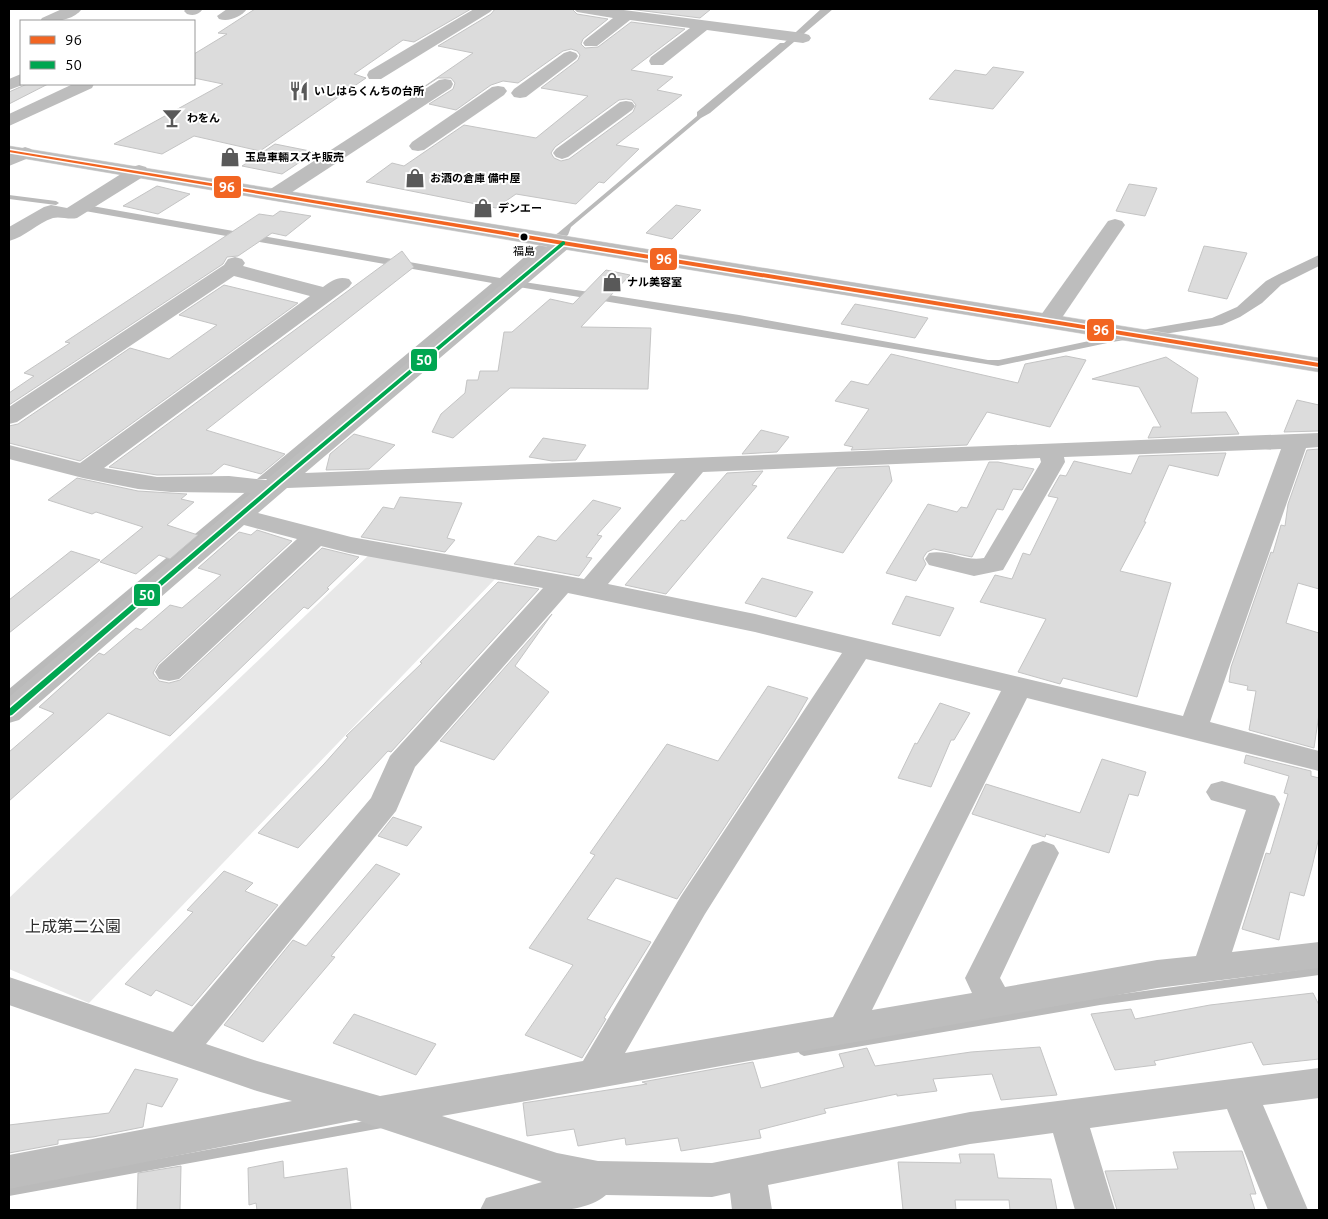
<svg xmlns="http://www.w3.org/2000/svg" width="1328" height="1219" viewBox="0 0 1328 1219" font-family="Ubuntu,'Noto Sans JP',sans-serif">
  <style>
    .green { fill: #e8e8e8 }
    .water { fill: #bababa }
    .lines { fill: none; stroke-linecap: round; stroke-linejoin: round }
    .stream { fill: #bababa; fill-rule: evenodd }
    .building { fill: #dcdcdc; stroke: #c4c4c4; fill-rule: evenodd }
    .primary-casing { stroke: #dbdbdb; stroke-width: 1 }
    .street { fill: #bdbdbd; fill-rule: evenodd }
    .primary { fill: #bdbdbd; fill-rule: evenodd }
    .bus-1-casing { stroke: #fff; stroke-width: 3 }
    .bus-2-casing { stroke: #fff; stroke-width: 3 }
    .bus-1 { fill: #f26522; fill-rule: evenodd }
    .bus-2 { fill: #00a651; fill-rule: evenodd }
    .bus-dot { fill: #000; stroke: #fff; stroke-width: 2 }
    .labels { text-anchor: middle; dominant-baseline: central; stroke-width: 4; stroke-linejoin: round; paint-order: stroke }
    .far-poi-label { font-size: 11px; font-weight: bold; fill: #000; stroke: #fff; text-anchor: start }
    .far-bus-label { font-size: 11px; fill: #000; stroke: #fff }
    .near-park-label { font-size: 16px; fill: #2d2d2d; stroke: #fff }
    .line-badge { stroke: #fff; stroke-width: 2 }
    .badge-label { font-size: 14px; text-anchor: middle; font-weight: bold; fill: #fff }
  </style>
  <rect width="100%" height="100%" fill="#fff"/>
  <path class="green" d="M371 553 495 579 89 1003 9 969V898Z"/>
  <path class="water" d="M821 9H833L710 113 701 118 571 227 568 235 547 250 524 282 739 315 988 360H999L1136 331 1212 318 1237 307 1266 281 1279 274 1319 255V266L1281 285 1262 303 1240 317 1222 325 1112 342 998 366 506 285 273 479H257L492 283 85 211 92 206 500 278 536 247 558 233 697 116V112L780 43H784Z"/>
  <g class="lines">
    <g class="stream">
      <path d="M9 195 56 201 59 203 56 205 9 199Z"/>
      <path d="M255 484H258L262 486 12 696 9 697V689Z"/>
      <path d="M1319 967V975L1100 1005 804 1056 800 1054 798 1051 800 1048 804 1046 1100 997Z"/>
      <path d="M382 1118 386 1119 388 1123 386 1127 382 1128 9 1196V1186Z"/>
    </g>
  </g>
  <g class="building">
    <path d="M255 9H471L414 42 403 40 354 74 366 78 260 151 194 136 162 154 114 144 223 84 194 78V54L227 34 218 33Z"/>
    <path d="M495 9H572L577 14 608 19 583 39 581 44 585 48 598 47 631 22 685 29 631 70 673 77 657 90 682 95 616 145 639 149 604 183 599 182 576 204 516 194 496 208 366 182 392 163 404 166 464 125 536 138 588 96 541 88 578 60 580 55 577 51 571 49 563 51 518 83 503 81 491 85 456 110 429 104 453 89 455 83 451 78H438L415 93 473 53 438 46 491 14ZM626 99 632 100 636 105 633 112 569 159 561 161 554 158 551 153 555 147 619 100Z"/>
    <path d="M629 9H711L700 18Z"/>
    <path d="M993 67 1024 72 993 109 929 99 955 70 986 75Z"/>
    <path d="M27 84H48L9 104V92Z"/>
    <path d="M275 144 315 152 282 174 242 166Z"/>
    <path d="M1129 184 1157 188 1145 216 1116 211Z"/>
    <path d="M157 186 190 194 158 214 123 206Z"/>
    <path d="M676 205 701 210 672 239 646 233Z"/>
    <path d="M280 211 311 216 286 236 272 233 238 256 227 257 223 264 9 405V393L34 376 24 373 70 343 65 342 259 214 273 216Z"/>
    <path d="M1204 246 1247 253 1227 299 1188 291Z"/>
    <path d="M402 251 414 267 206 430 285 454 261 474 224 464 212 474 157 475 109 467Z"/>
    <path d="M606 270 630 275 581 327 651 328 648 389 510 388 453 438 432 432 441 414 465 393 467 380H478L480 371H498L504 332H512L550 299 573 304Z"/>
    <path d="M224 285 298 303 80 461 9 443V426L18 424 130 348 169 359 217 325 179 315Z"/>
    <path d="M855 304 888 310 928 318 915 338 841 324Z"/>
    <path d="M891 354 1018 383 1025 364 1066 356 1086 360 1050 427 987 412 967 445 851 450 853 447 844 445 869 409 835 401 851 381 868 385Z"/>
    <path d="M1166 357 1198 378 1191 413 1226 412 1239 434 1148 438 1153 427H1161L1139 387 1092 379Z"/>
    <path d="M1297 400 1319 405V431L1284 432Z"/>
    <path d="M761 430 789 437 777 452 742 454Z"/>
    <path d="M354 434 395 445 369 469 326 470 330 454Z"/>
    <path d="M543 438 586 445 576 460 552 461 529 457Z"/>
    <path d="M1319 449V589L1298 583 1286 623 1319 633V714L1314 748 1249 730 1256 691 1247 690 1248 686 1229 682 1231 667 1271 552 1273 553 1281 525 1285 526 1288 504 1307 450Z"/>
    <path d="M1226 453 1218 476 1169 465 1144 522H1146L1120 571 1171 583 1137 697 1063 678 1060 684 1018 672 1046 619 980 602 995 575 1012 579 1023 553 1030 555 1058 498 1048 496 1060 475 1066 476 1074 461 1131 474 1139 456Z"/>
    <path d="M989 462H998L1034 469 1022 490 1013 489 1003 510 997 509 972 557 934 549 927 552 923 558 926 564 916 581 886 573 928 504 957 512 961 507 967 508Z"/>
    <path d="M889 466 892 481 843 553 787 538 837 468Z"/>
    <path d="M763 471 752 485 757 486 666 594 625 585 681 520 685 521 727 473Z"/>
    <path d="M77 478 138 491 187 494 181 499 194 502 167 525 198 535 170 559 159 555 136 574 100 562 143 527 96 512 92 514 48 500Z"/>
    <path d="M400 497 462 503 447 538 455 540 445 552 361 537 383 507 394 509Z"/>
    <path d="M593 500 621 508 597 535 602 536 586 557 592 558 579 576 514 564 538 536 556 541Z"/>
    <path d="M257 530 292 541 158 664 153 673 159 681 169 683 180 680 322 548 359 557 327 588 329 589 308 609 304 607 170 736 108 713 9 801V752L54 713 39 707 99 653 104 655 136 628 141 630 170 605 182 608 221 575 198 568 239 532 251 535Z"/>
    <path d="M71 551 100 560 9 633V600Z"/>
    <path d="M762 578 813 592 796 617 745 603Z"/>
    <path d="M498 582 539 589 391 752 388 751 298 848 258 833 324 764 348 737 346 736 422 663 420 662Z"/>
    <path d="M906 596 954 608 940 636 892 624Z"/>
    <path d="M552 614 515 666 549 692 494 760 440 741Z"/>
    <path d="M768 686 808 698 794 722 677 899 616 878 587 919 651 942 604 1018 606 1019 582 1058 525 1035 573 965 529 948 595 855 590 853 667 744 718 761Z"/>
    <path d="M940 703 970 713 954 740H951L931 787 898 778 915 743 917 744Z"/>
    <path d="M1246 755 1311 771V776L1319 778V837L1312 867 1304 896 1290 892 1279 940 1242 929 1266 853 1270 854 1288 794 1284 793 1289 776 1244 763Z"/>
    <path d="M1102 759 1146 772 1138 796 1129 794 1109 853 1046 834 1045 837 972 814 986 784 1080 813Z"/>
    <path d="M393 817 422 827 407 846 378 836Z"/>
    <path d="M376 864 400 874 331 956 335 957 263 1042 224 1025 293 940 306 946Z"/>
    <path d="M224 871 253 883 245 891 278 905 192 1006 156 990 151 996 125 984 193 912 187 910Z"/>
    <path d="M1313 993 1319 1005V1059L1263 1065 1252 1042 1154 1061 1156 1065 1115 1070 1091 1014 1131 1009 1135 1019 1210 1005Z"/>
    <path d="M354 1014 436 1044 416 1075 333 1043Z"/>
    <path d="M1040 1047 1057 1095 1001 1100 992 1074 933 1079 937 1091 897 1096V1094L824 1109 826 1113 759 1130 761 1138 681 1151 678 1138 626 1145 625 1138 578 1146 574 1129 527 1136 523 1103 647 1084 642 1082 753 1062 761 1088 844 1067 839 1054 867 1048 875 1066 971 1052Z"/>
    <path d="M135 1069 178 1079 162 1107 147 1103 143 1127 93 1137 58 1140V1144L9 1153V1125L109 1113Z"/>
    <path d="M1242 1151 1256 1194H1250L1255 1210H1117L1105 1171 1178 1169 1173 1152Z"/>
    <path d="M959 1154H994L998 1178 1051 1179 1057 1210H1010L1009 1200H955L956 1210H903L898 1162 961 1163Z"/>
    <path d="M283 1161 284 1178 347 1168 351 1210H257L256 1203 249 1205 248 1168Z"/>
    <path d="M181 1166 180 1210H137L138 1173Z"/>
  </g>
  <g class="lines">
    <defs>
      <path id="primary" d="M9 146 1319 358V372L563 249 9 156Z"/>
    </defs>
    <use href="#primary" class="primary-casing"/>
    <g class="street">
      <path d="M62 9H82C73 21 54 22 40 21L42 18Z"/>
      <path d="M186 9H203C198 15 194 16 187 14L184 11Z"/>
      <path d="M227 9H247C241 17 229 22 219 19L217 16Z"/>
      <path d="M474 9H493L490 12 381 79H369L367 75 369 71Z"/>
      <path d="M574 9H616L803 33 809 35 811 38 809 41 803 43 707 30 663 65H651L649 61 651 57 690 28 630 20 597 46H585L583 43 585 40 613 18 577 12Z"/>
      <path d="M570 51 576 53 578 56 576 59 526 97 520 98 514 97 511 93 514 89 564 53Z"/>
      <path d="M21 74V84H25L9 90V79Z"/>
      <path d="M445 79 451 80 453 84 451 88 283 198 276 200 269 198 266 194 269 190 439 80Z"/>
      <path d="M73 84H94L92 88 9 126V114Z"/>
      <path d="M498 86 504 87 507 91 504 95 424 150 418 151 412 150 409 146 412 142 492 87Z"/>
      <path d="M626 101 632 102 635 106 632 110 568 157 562 159 556 157 553 153 556 149 620 102Z"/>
      <path d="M25 147 31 149 34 153 31 157 9 166V154Z"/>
      <path d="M139 165 146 167 148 171 146 175 77 218C69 220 60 216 53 218 37 223 25 237 9 241V227L44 207 51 205 67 208 132 167Z"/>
      <path d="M1115 219 1122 221 1125 225 1057 325 1049 327 1041 325 1038 320 1041 315 1108 221Z"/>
      <path d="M563 237 570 239 573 243 570 247 305 473 1319 433V447L1306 448 1210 722 1319 751V771L1027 698 872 1010 972 993 965 978 1032 845 1043 841 1054 845 1059 853 1000 978 1005 987 1157 960 1196 956 1246 810 1211 800 1206 792 1211 784 1222 781 1275 796 1280 804 1232 952 1319 942V968L1157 988 442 1116 557 1153 598 1161 712 1163 970 1112 1319 1068V1098L1263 1105 1308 1210H1268L1227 1109 1090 1128 1115 1210H1075L1053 1133 970 1144 768 1185 772 1210H732L730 1193 712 1197 606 1195C578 1219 515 1210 480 1210L486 1198 542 1182 356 1120 9 1189V1155L292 1101 257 1091 9 1005V977L173 1032 371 798 390 756 543 588 349 553 321 546 179 679 169 681 159 679 155 672 159 665 297 539 244 525 19 720 9 723V697L251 493 171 492 138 489 83 478 9 459V445L80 463 310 296 234 276 17 422 9 424V407L224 265 228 259 235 257 242 259 245 263 243 266 323 287C333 280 338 276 349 279L352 283 349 287 104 468 157 477 229 476 266 480 556 239ZM1281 449 1183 716 755 614 608 584 703 472 1040 458 1041 462 984 558C965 562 948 549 929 553L925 559 929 565 974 576 1003 570 1065 462 1064 457ZM675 473 584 579 351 537 258 513 287 488ZM568 593 755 632 842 653 681 896 583 1061 380 1096 257 1061 206 1044 396 811 415 767ZM866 659 1001 691 833 1017 625 1053 705 914Z"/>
    </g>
    <use href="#primary" class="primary"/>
    <defs>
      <path id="bus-1" d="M9 150 563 241 1319 363V367L563 245 9 152Z"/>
      <path id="bus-2" d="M563 241 565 242V244L282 482 12 715 9 716V709L278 480Z"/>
    </defs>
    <use href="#bus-1" class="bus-1-casing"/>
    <use href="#bus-2" class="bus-2-casing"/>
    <use href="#bus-1" class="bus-1"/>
    <use href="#bus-2" class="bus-2"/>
  </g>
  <defs>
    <symbol id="restaurant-bare" viewBox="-9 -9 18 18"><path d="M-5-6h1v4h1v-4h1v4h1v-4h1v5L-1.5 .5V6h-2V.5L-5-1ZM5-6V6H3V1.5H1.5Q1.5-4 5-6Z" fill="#595959" stroke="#fff" stroke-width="2.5" paint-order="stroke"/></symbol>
    <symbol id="bar-bare" viewBox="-9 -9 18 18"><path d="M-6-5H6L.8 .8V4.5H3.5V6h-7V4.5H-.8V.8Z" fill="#595959" stroke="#fff" stroke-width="2.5" paint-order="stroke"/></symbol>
    <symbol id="shop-bare" viewBox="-9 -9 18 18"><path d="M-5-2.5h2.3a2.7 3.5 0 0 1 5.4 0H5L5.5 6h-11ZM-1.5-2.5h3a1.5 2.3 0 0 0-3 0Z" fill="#595959" stroke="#fff" stroke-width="2.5" paint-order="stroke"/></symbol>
  </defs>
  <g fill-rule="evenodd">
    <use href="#restaurant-bare" x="285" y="77" width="28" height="28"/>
    <use href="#bar-bare" x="158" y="104" width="28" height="28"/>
    <use href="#shop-bare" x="216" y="143" width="28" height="28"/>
    <use href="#shop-bare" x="401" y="164" width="28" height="28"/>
    <use href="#shop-bare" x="469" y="194" width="28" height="28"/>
    <use href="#shop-bare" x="598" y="268" width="28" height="28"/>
  </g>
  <circle class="bus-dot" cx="524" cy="237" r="4.5"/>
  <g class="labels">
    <g class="far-poi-label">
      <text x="314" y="91">いしはらくんちの台所</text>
      <text x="187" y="118">わをん</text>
      <text x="245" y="157">玉島車輛スズキ販売</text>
      <text x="430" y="178">お酒の倉庫 備中屋</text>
      <text x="498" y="208">デンエー</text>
      <text x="627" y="282">ナル美容室</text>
    </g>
    <g class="far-bus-label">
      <text x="524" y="251">福島</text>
    </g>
    <g class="near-park-label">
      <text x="73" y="926">上成第二公園</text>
    </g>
  </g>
  <g class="line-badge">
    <rect x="213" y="175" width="29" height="24" rx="5" fill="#f26522"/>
    <rect x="649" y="247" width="29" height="24" rx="5" fill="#f26522"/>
    <rect x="1086" y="318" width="29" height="24" rx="5" fill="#f26522"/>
    <rect x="410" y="348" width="28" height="24" rx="5" fill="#00a651"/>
    <rect x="133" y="583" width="28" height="24" rx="5" fill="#00a651"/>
  </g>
  <g class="badge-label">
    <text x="227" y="192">96</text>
    <text x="664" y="264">96</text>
    <text x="1101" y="335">96</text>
    <text x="424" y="365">50</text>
    <text x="147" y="600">50</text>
  </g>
  <rect width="1328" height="1219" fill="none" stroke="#000000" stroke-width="20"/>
  <rect x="20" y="20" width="175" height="65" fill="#ffffff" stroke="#999999"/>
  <rect x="30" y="36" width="25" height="8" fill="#f26522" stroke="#999999"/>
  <text x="65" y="45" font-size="15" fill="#000000">96</text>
  <rect x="30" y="61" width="25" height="8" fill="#00a651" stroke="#999999"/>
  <text x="65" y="70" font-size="15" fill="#000000">50</text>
</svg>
